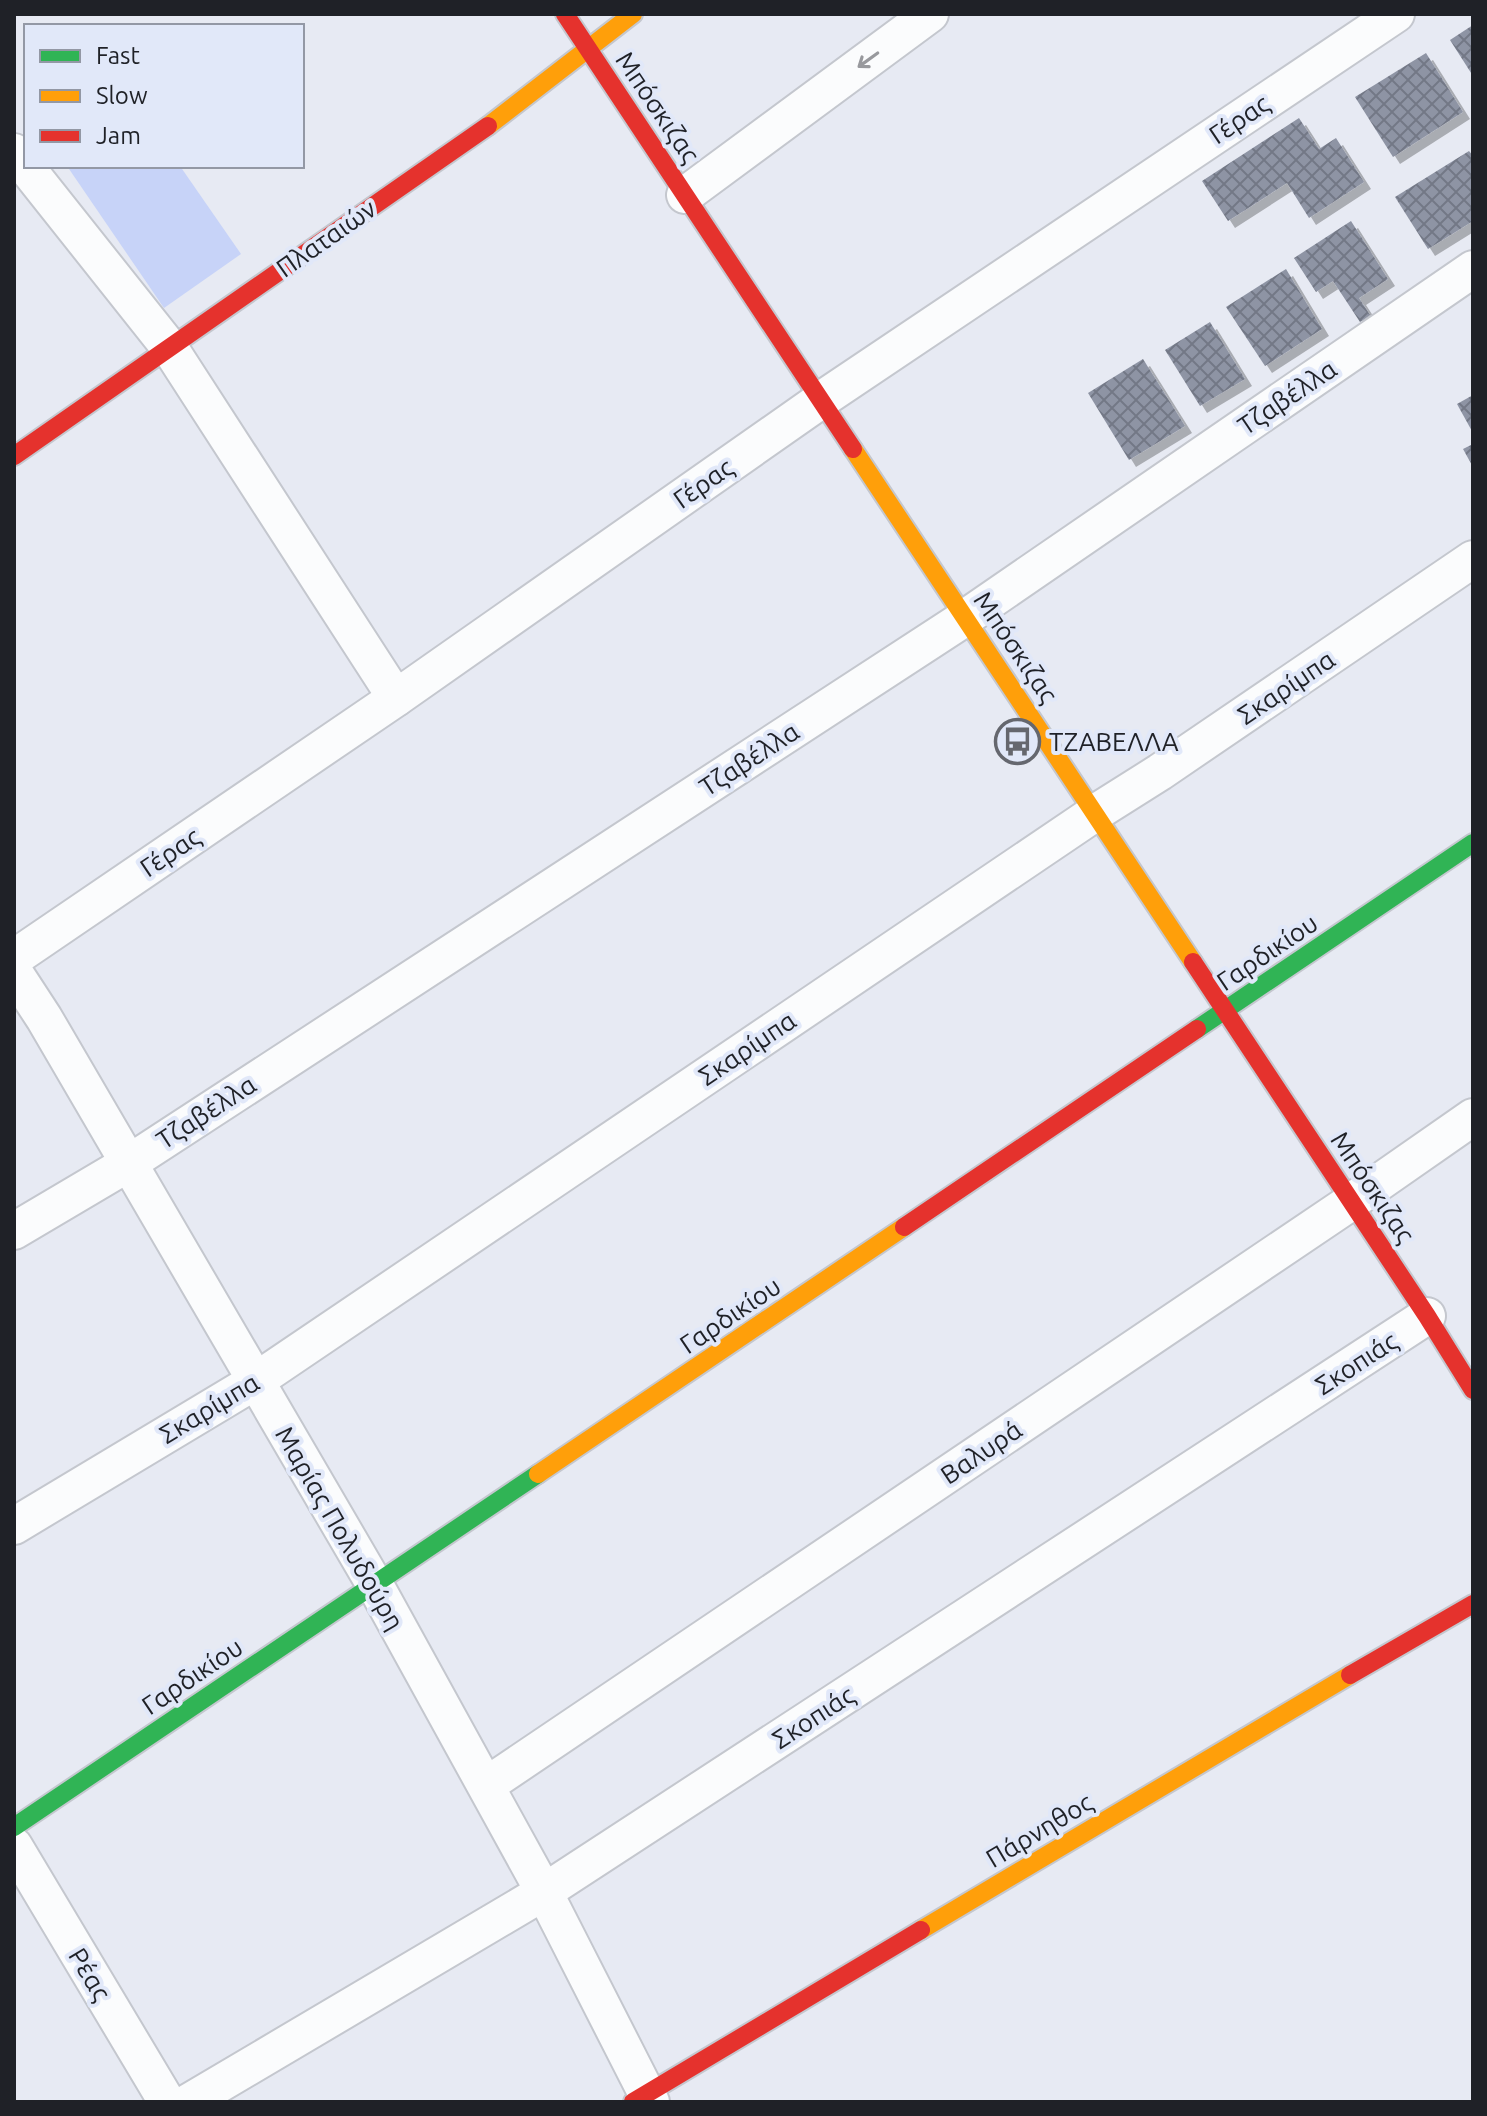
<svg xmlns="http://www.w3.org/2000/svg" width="1487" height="2116" viewBox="0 0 1487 2116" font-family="Ubuntu,sans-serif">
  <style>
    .green { fill: #c7d3f8 }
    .building { fill: url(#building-cross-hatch); filter: url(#shadow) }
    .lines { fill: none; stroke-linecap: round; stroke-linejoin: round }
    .street-casing { stroke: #c4c7ce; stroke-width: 40 }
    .fast-casing { stroke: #c4c7ce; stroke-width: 22 }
    .slow-casing { stroke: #c4c7ce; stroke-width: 22 }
    .jam-casing { stroke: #c4c7ce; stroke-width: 22 }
    .street { stroke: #fbfcfd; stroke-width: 36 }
    .fast { stroke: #30b455; stroke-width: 18 }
    .slow { stroke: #ff9f0a; stroke-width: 18 }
    .jam { stroke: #e5322d; stroke-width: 18 }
    .oneway { stroke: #98999d }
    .labels { text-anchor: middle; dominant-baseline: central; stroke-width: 8; stroke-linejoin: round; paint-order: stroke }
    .street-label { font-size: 26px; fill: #1f2127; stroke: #e1e8f9 }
    .poi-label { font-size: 26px; fill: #1f2127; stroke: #e1e8f9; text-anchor: start }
  </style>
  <defs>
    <pattern id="building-cross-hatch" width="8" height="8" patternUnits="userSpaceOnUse" patternTransform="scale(2)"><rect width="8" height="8" fill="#8e94a4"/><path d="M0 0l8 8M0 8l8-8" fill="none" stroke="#737886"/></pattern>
    <filter id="shadow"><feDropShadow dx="7" dy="7" stdDeviation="0" flood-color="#0004"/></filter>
  </defs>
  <rect width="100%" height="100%" fill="#e7eaf3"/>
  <path class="green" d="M67 166H180L241 254 164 308Z"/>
  <g class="building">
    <path d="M1473 25V76L1450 40Z"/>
    <path d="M1426 53 1463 112 1393 157 1355 97Z"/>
    <path d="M1299 118 1319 149 1336 138 1364 182 1309 218 1287 183 1228 221 1202 181Z"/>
    <path d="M1469 151 1473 156V221L1428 249 1395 197Z"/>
    <path d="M1351 221 1388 279 1359 298 1370 315 1360 322 1333 281 1316 292 1294 258Z"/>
    <path d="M1286 269 1322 329 1265 366 1226 307Z"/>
    <path d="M1210 322 1245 379 1200 406 1165 350Z"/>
    <path d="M1143 359 1185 426 1129 460 1088 393Z"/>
    <path d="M1473 395V433L1457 404Z"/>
    <path d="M1473 444V467L1463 449Z"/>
  </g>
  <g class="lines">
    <defs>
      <g id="street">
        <path d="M14 152 169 347 396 698"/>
        <path d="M685 195 930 14"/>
        <path d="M14 958 396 698 821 400 1396 14"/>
        <path d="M14 972 44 1018 375 1585 544 1892 651 2102"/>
        <path d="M14 1231 129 1163 965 618 1473 269"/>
        <path d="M14 1526 254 1382 1095 813 1160 772 1473 559"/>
        <path d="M487 1785 1351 1202 1473 1117"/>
        <path d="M14 1846 167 2102"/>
        <path d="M189 2102 544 1892 1427 1316"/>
      </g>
      <g id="fast">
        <path d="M1197 1029 1473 843"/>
        <path d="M14 1827 538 1474"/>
      </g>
      <g id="slow">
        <path d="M488 126 633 14"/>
        <path d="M853 449 1193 962"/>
        <path d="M538 1474 904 1227"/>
        <path d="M921 1930 1350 1675"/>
      </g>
      <g id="jam">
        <path d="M565 14 853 449"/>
        <path d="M14 456 488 126"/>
        <path d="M1193 962 1427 1316 1473 1390"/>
        <path d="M904 1227 1197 1029"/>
        <path d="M1350 1675 1473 1604"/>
        <path d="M633 2102 921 1930"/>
      </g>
    </defs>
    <use href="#street" class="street-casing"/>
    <use href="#fast" class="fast-casing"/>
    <use href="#slow" class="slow-casing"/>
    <use href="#jam" class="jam-casing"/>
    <use href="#street" class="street"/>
    <use href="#fast" class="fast"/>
    <use href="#slow" class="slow"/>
    <use href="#jam" class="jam"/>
  </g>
  <defs><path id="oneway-shaft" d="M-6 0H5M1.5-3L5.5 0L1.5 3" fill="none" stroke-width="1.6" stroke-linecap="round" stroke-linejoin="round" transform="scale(2)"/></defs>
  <use class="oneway" href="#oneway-shaft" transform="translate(868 60) rotate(144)"/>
  <defs>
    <symbol id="bus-ring" viewBox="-11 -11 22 22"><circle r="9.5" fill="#e1e8f9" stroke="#65676e" stroke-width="1.5"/><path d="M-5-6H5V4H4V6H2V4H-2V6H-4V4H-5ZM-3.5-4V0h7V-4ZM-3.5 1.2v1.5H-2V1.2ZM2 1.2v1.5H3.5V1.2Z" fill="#65676e"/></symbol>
  </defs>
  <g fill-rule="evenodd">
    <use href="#bus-ring" x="992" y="716" width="51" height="51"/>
  </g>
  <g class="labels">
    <g class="street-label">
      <text transform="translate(658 107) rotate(56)">Μπόσκιζας</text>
      <text transform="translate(1239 119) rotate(-34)">Γέρας</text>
      <text transform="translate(326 238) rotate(-35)">Πλαταιών</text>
      <text transform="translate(1287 397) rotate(-34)">Τζαβέλλα</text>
      <text transform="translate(703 483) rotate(-35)">Γέρας</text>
      <text transform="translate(1016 647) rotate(56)">Μπόσκιζας</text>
      <text transform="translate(1286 687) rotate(-34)">Σκαρίμπα</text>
      <text transform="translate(749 759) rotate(-33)">Τζαβέλλα</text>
      <text transform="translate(170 852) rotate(-34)">Γέρας</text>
      <text transform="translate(1267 952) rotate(-34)">Γαρδικίου</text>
      <text transform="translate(747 1048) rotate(-34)">Σκαρίμπα</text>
      <text transform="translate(206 1112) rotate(-33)">Τζαβέλλα</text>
      <text transform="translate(1373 1187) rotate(56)">Μπόσκιζας</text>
      <text transform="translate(730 1315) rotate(-34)">Γαρδικίου</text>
      <text transform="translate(1356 1363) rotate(-33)">Σκοπιάς</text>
      <text transform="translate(209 1408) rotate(-31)">Σκαρίμπα</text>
      <text transform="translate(981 1452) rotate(-34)">Βαλυρά</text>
      <text transform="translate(340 1528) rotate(60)">Μαρίας Πολυδούρη</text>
      <text transform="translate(192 1676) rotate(-34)">Γαρδικίου</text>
      <text transform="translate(813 1717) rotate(-33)">Σκοπιάς</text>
      <text transform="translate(1039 1830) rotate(-31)">Πάρνηθος</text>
      <text transform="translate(90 1974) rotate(59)">Ρέας</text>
    </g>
    <g class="poi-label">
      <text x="1049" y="741">ΤΖΑΒΕΛΛΑ</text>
    </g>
  </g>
  <rect width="1487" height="2116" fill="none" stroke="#1f2127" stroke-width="32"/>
  <rect x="24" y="24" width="280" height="144" fill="#e1e8f9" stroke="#9398a5" stroke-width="2"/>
  <rect x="40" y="50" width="40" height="12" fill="#30b455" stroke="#9398a5" stroke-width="2"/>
  <text x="96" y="64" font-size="24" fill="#1f2127">Fast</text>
  <rect x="40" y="90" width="40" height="12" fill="#ff9f0a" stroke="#9398a5" stroke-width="2"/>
  <text x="96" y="104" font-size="24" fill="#1f2127">Slow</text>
  <rect x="40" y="130" width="40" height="12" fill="#e5322d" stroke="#9398a5" stroke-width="2"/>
  <text x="96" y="144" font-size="24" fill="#1f2127">Jam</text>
</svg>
